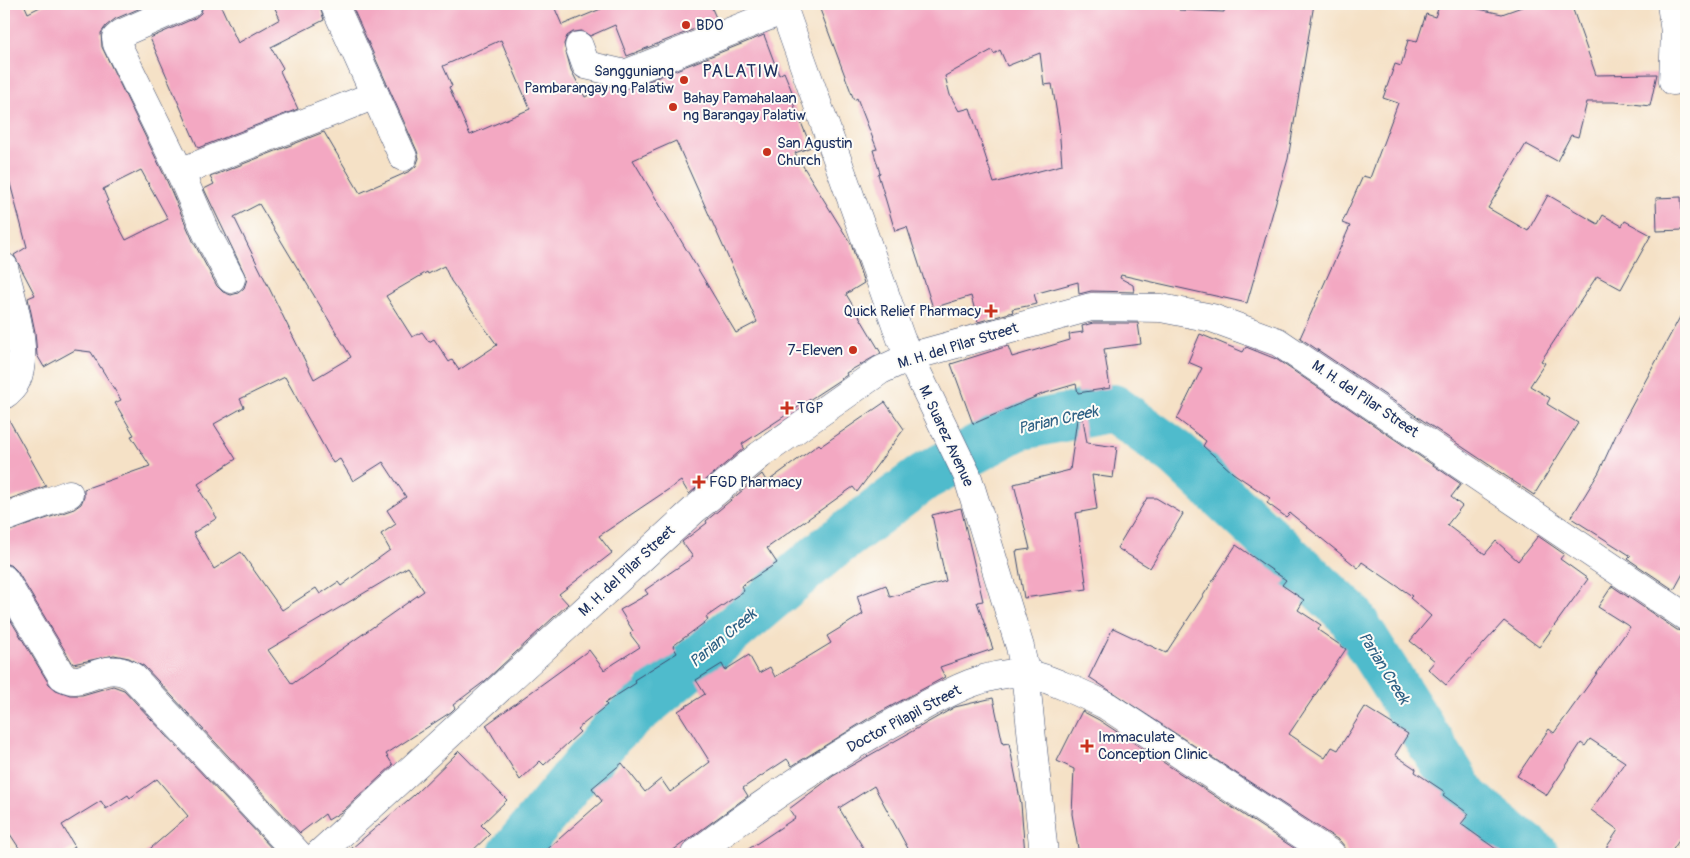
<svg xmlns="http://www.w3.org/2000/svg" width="1690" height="858" viewBox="0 0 1690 858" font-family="Pangolin,sans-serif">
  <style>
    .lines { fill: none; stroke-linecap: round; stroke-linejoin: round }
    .river { stroke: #50bbcc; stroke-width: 48 }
    .building { fill: #f3a8c2; fill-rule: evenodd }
    .minor-casing { stroke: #3c4a6e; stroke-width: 29 }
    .minor { stroke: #fff; stroke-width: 28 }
    .poi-dot { fill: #c8321e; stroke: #fdfcf7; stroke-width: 2 }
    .labels { text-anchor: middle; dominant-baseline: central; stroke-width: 4; stroke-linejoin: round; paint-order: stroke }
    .poi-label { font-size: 15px; fill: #1b2f5e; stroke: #fdfcf7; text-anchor: start }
    .street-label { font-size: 15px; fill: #1b2f5e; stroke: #fdfcf7 }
    .water-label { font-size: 16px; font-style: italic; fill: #2e6084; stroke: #fdfcf7 }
    .quarter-label { font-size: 18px; letter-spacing: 1px; fill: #1b2f5e; stroke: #fdfcf7 }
  </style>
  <rect width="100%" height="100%" fill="#fdfcf7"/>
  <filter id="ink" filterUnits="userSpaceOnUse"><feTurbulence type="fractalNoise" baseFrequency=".02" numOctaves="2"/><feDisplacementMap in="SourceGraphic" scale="10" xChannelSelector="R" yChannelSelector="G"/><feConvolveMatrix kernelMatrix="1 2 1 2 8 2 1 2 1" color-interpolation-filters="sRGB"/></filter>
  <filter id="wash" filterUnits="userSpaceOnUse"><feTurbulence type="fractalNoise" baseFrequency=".0096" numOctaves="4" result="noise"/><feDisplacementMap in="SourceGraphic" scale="20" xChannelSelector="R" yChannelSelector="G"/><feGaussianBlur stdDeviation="1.12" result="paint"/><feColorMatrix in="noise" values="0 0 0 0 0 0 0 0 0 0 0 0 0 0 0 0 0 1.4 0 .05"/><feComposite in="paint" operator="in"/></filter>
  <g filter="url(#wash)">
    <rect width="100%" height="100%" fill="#f5e1c6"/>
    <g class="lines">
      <path class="river" d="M512 854 612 732 829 548 924 477 1017 427 1113 408 1177 454 1350 615 1466 799 1535 854"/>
    </g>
    <g id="blocks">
      <g class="building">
        <path d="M4 4H24L28 13 46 4H150L115 19 106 26 101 33 102 47 166 179 193 241 217 286 223 292 231 295 238 293 244 288 247 279 204 189 214 184 210 177 324 132 360 193 410 171 416 166 419 158 417 151 351 4H553L562 25 608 6 607 4H710L717 20 627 56 615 25 590 36 582 31 573 32 567 36 564 44 571 70 585 97 607 86 631 88 764 35 779 75 784 72 795 99 792 100 811 147 795 153 851 244 864 283 846 294 881 353 846 373 847 375 838 381 742 444 744 448 689 494 681 481 599 536 612 553 559 594 568 604 485 681 453 705 455 708 451 712 386 754 393 765 343 811 328 820 325 814 300 833 144 666 129 658 114 655 73 664 17 571 12 566 4 563V533L74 509 81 504 84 497V489L150 466 131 436 134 435 115 403 121 400 91 352 75 350 44 367 37 355 35 332 28 298 35 295 14 255 27 247 4 161ZM501 40 530 109 470 135 449 87 452 86 443 66ZM676 141 757 322 736 333 633 160ZM141 170 168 219 126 240 106 202 108 201 103 189ZM259 204 351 357 314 379 234 217ZM444 266 451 281 497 345 459 370 452 360 449 362 434 339 429 342 422 332 412 337 386 296 427 272 428 274ZM285 377 333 463 340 459 353 481 383 462 406 497 387 510 396 524 381 534 390 550 341 586 338 582 320 594 316 588 282 610 241 552 214 569 193 533 217 518 200 491 202 490 198 484 236 459 214 424 244 407 240 399ZM408 567 424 591 292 684 268 650Z"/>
        <path d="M203 4H220L238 43 280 19 273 4H319L324 20 271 47 283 68 280 71 298 109 198 148 150 38 195 18 201 13Z"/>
        <path d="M818 4H1179V10L1224 12 1225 4H1314L1288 159 1247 303 1121 275 1120 278 1133 285 1134 292 1091 291 1079 294 1078 282 1034 294 1037 304 1012 309 1013 312 978 322 971 296 933 308 907 227 895 231 878 174 880 173 873 150 877 149 857 98 854 100ZM992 50 994 54 1000 50 1007 66 1040 53 1044 85 1052 84 1059 126 1062 165 994 183 970 108 959 111 950 95 945 76Z"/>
        <path d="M1440 4H1455L1502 14 1530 4H1571L1596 75 1657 74 1650 106 1615 102H1587L1578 137 1571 135 1557 161 1526 144 1488 208 1528 231 1548 195 1598 224 1603 215 1622 226 1625 221 1651 235 1621 289 1597 276 1541 361 1545 363 1530 386 1550 398 1547 404 1578 423 1534 495 1300 338 1350 226 1342 223 1363 176 1370 178 1398 103 1383 98 1395 64 1401 66 1408 40 1417 42 1426 14 1435 17Z"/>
        <path d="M1681 197 1683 230 1657 231 1656 198Z"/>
        <path d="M1686 306V568L1674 590 1628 559 1631 556 1571 518 1599 472 1616 435Z"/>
        <path d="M1093 323H1138L1141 344 1104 349 1110 388 1078 393 1076 384 1042 394 973 424 951 364 1008 346 1012 357 1070 340 1069 334 1083 332 1082 326Z"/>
        <path d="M1200 334 1243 352 1246 347 1276 359 1461 484 1451 497 1462 506 1447 525 1485 554 1496 541 1518 561 1538 536 1564 554 1560 559 1588 579 1539 647 1504 621 1446 685 1428 669 1435 661 1410 641 1431 616 1410 598 1412 596 1362 562 1358 568 1290 513 1286 517 1267 503 1270 498 1233 473 1203 446 1206 441 1177 419 1202 368 1188 362Z"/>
        <path d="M885 402 904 429 857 492 853 487 767 548 777 563 741 586 744 591 706 617 708 620 673 646 677 653 634 680 636 683 605 703 607 705 577 729 580 732 544 765 540 761 520 780 486 725 589 650 604 670 640 647 630 634 633 631 620 610 648 594 645 590 693 557 682 542 707 523 706 521 762 474 767 482 819 444 821 446Z"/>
        <path d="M4 411 46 486 4 501Z"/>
        <path d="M1077 419H1083L1087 443 1117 447 1113 478 1092 475 1097 509 1076 513 1087 589 1024 598 1016 551 1030 549 1014 484 1070 470Z"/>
        <path d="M1147 498H1156L1183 514 1150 568 1117 548Z"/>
        <path d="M961 508 983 601 977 602 993 649 940 667 945 677 871 717 792 766 787 759 743 788 748 796 668 854H542L602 801 592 788 622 763 645 792 661 779 670 792 710 762 678 711 705 694 696 680 722 664 725 670 749 655 759 673 770 667 775 677 831 643 827 636 863 614 857 596 886 585 890 597 946 581 932 515Z"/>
        <path d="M1236 545 1286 580 1282 585 1304 600 1298 610 1321 625 1318 630 1346 649 1289 734 1325 758 1332 747 1338 750 1365 707 1408 734 1395 755 1416 769 1415 772 1445 792 1443 795 1469 814 1461 824 1503 854H1347L1345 847 1340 841 1089 677 1113 628 1166 653Z"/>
        <path d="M1612 586 1677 630 1686 632V830L1670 854H1602L1618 830 1591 810 1625 762 1590 739 1585 746 1581 743 1547 795 1517 776 1549 729 1554 733 1630 627 1598 607Z"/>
        <path d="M4 609 49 684 56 690 70 695H82L113 686 124 690 276 853 144 854 188 816 157 779 130 798 128 795 106 809 101 801 62 825 75 847 63 854H23L4 825Z"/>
        <path d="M993 698 1003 744 1009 743 1021 804 1025 854H911L874 786 839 808 867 854H741L795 818 789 809 833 776 955 707Z"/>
        <path d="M1082 711 1099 720 1303 854H1079L1072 814 1074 769 1057 761Z"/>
        <path d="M459 751 507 800 481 825 490 834 469 854H345L414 795Z"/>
      </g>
    </g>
  </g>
  <g filter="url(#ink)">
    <use href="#blocks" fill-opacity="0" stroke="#3c4a6e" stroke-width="1"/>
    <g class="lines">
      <defs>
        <g id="minor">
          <path d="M188 4 122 33 116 38 117 44 180 172 207 234 231 279"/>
          <path d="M334 4 403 157"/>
          <path d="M782 4 901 339 967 475 1020 647 1025 672 1044 854"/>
          <path d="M1671 4 1675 32 1673 81"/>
          <path d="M579 46 586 65 625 74 784 10"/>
          <path d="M180 172 375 95"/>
          <path d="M4 267C11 299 39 373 4 395"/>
          <path d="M4 518 69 494"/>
          <path d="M4 579 62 676C83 691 104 657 133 677L298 854"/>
          <path d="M319 854 694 510 760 455 881 370 909 357 1091 307 1161 308 1212 318 1278 342 1686 617"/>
          <path d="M695 854C763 802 831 756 907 715 943 696 981 672 1023 673 1038 673 1092 698 1107 706L1331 854"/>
        </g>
      </defs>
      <use href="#minor" class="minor-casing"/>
      <use href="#minor" class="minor"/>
    </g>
  </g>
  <g class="poi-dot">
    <circle cx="686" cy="25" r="5"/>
    <circle cx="684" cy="80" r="5"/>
    <circle cx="673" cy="107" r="5"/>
    <circle cx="767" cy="152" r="5"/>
    <path d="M988.5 303.5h5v5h5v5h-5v5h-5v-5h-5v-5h5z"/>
    <circle cx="853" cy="350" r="5"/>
    <path d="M784.5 400.5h5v5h5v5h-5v5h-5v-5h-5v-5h5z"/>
    <path d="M696.5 474.5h5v5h5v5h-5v5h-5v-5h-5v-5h5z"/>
    <path d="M1084.5 738.5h5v5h5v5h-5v5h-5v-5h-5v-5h5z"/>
  </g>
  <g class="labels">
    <g class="poi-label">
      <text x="696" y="25">BDO</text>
      <text x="674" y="71" text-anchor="end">Sangguniang<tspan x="674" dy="17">Pambarangay ng Palatiw</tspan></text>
      <text x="683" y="98">Bahay Pamahalaan<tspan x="683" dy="17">ng Barangay Palatiw</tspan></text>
      <text x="777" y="143">San Agustin<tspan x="777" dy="17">Church</tspan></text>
      <text x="981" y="311" text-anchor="end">Quick Relief Pharmacy</text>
      <text x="843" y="350" text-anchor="end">7-Eleven</text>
      <text x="797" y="408">TGP</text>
      <text x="709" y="482">FGD Pharmacy</text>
      <text x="1098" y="737">Immaculate<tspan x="1098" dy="17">Conception Clinic</tspan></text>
    </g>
    <g class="street-label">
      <text transform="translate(958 346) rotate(-17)">M. H. del Pilar Street</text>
      <text transform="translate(1365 399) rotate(34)">M. H. del Pilar Street</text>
      <text transform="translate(946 436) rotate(65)">M. Suarez Avenue</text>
      <text transform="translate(627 571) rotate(-43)">M. H. del Pilar Street</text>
      <text transform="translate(904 719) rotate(-28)">Doctor Pilapil Street</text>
    </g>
    <g class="water-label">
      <text transform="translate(1058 420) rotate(-13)">Parian Creek</text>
      <text transform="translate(723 638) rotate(-40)">Parian Creek</text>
      <text transform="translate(1384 668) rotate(58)">Parian Creek</text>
    </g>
    <g class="quarter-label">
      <text x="741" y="71">PALATIW</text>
    </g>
  </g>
  <rect width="1690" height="858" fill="none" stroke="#fdfcf7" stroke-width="20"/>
</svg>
